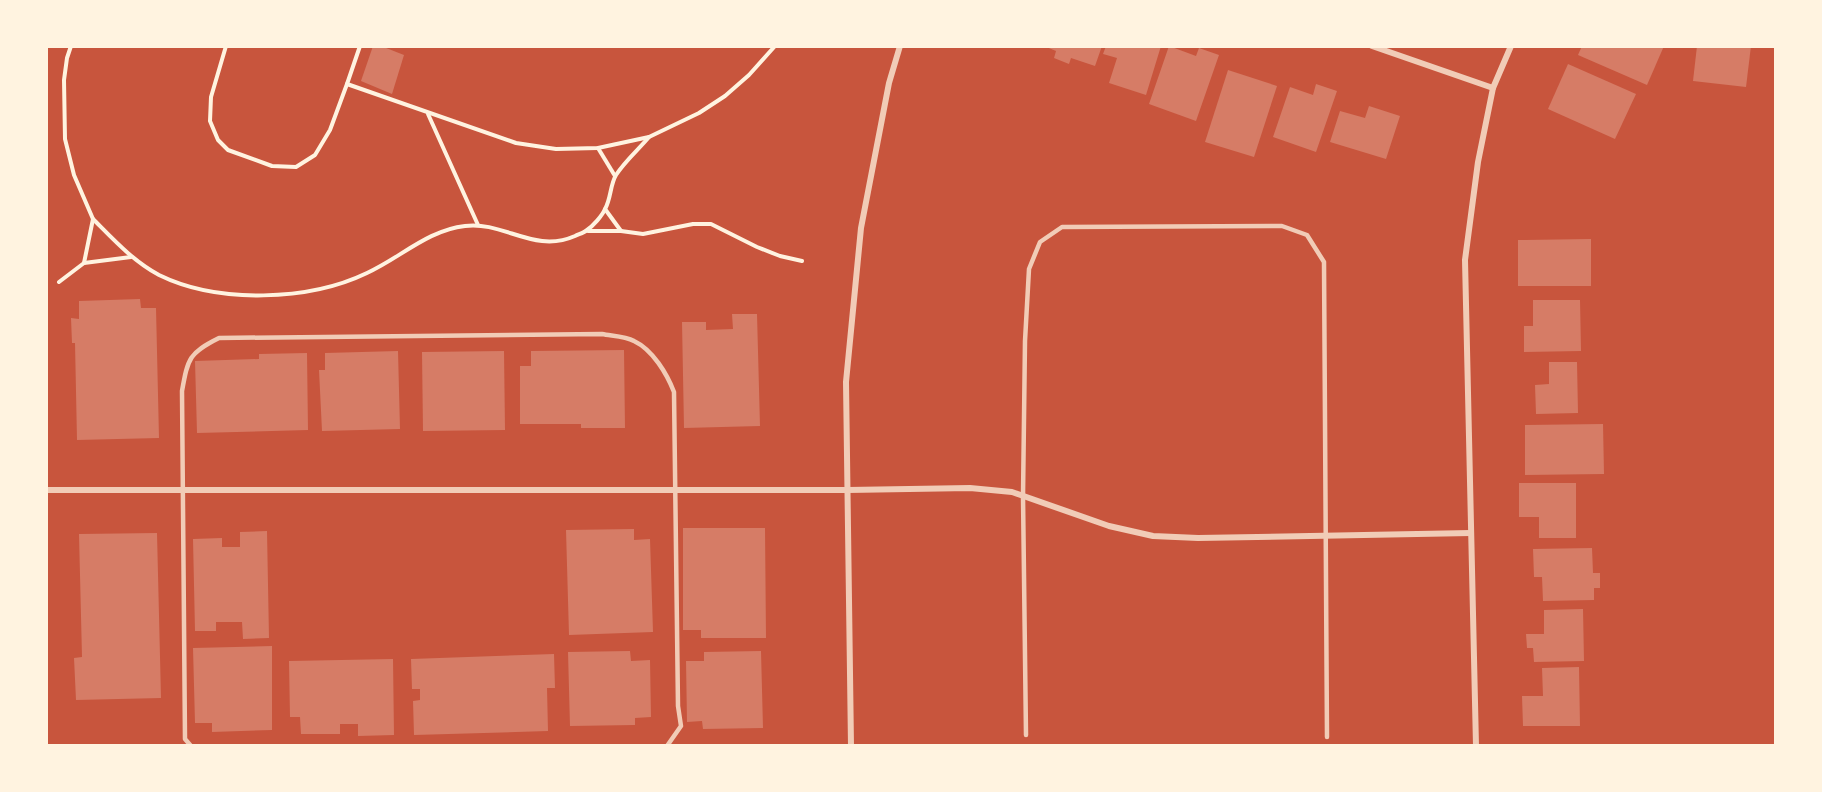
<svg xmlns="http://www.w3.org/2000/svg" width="1822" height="792" viewBox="0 0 1822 792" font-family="'Source Serif 4',serif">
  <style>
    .building { fill: #d67c66 }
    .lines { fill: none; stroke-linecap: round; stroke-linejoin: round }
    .path { stroke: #fff3e0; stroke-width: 4 }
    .service { stroke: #f1ccb7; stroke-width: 4.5 }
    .minor { stroke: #f1ccb7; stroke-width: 6 }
  </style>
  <rect width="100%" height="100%" fill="#c8553d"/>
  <g class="building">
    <path d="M373 46H381L404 55 392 94 361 81Z"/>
    <path d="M1044 46H1102L1095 66 1071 58 1069 64 1054 58 1056 51Z"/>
    <path d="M1106 46H1161L1146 95 1109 83 1117 58 1103 54Z"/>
    <path d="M1169 46 1196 56 1199 48 1219 55 1196 121 1149 104Z"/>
    <path d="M1582 46H1664L1647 85 1578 55Z"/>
    <path d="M1697 46H1751L1746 87 1693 81Z"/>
    <path d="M1568 64 1636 94 1615 139 1548 109Z"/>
    <path d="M1228 70 1277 86 1254 157 1205 142Z"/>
    <path d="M1316 84 1337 91 1316 152 1273 137 1290 87 1313 95Z"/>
    <path d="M1369 106 1400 116 1386 159 1330 142 1340 111 1365 118Z"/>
    <path d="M1591 239V286H1518V240Z"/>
    <path d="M140 299 141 308H156L159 438 77 440 75 343H72L71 318 79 319V301Z"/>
    <path d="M1533 300H1580L1581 351 1524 352V326H1533Z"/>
    <path d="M732 314H757L760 426 684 428 682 322H706V330L733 329Z"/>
    <path d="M624 350 625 428H581V424H520V366H531V351Z"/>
    <path d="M398 351 400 429 322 431 319 370H325V353Z"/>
    <path d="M504 351 505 430 423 431 422 352Z"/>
    <path d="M307 353 308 430 197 433 195 361 259 359V354Z"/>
    <path d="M1549 362H1577L1578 413 1536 414 1535 385 1549 384Z"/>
    <path d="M1603 424 1604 474 1525 475V425Z"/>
    <path d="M1519 483H1576V538H1539V517H1519Z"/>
    <path d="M683 528H765L766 638H701V630H683Z"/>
    <path d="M634 529V540L650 539 653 632 569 635 566 530Z"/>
    <path d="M267 531 269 638 243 639 242 622H216V631H195L193 539 222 538V547H240V532Z"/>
    <path d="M157 533 161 698 76 700 74 658 82 657 79 534Z"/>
    <path d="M1592 548 1593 573H1600V588H1594V600L1543 601 1542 577H1534L1533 549Z"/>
    <path d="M1583 609 1584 661 1534 662 1533 648H1527L1526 634H1544V610Z"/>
    <path d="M272 646V730L212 732V723H195L193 648Z"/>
    <path d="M630 651 631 661 650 660 651 717 635 718V725L570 726 568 652Z"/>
    <path d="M761 651 763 728 703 729 702 721 687 722 686 661H704V652Z"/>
    <path d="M554 654 555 688H547L548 731 414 735 413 701 420 700V689H412L411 659Z"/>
    <path d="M393 659 394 735 358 736V724H340V734H301L300 717H290L289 661Z"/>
    <path d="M1579 667 1580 726H1523L1522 696H1543L1542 668Z"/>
  </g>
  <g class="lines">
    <g class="path">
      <path d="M226 46 211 97 210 121 218 140 228 150 272 166 296 167 315 155 330 130 347 84"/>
      <path d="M360 46 347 84 516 143 556 149 598 148 649 137 699 113 725 96 749 75 775 46"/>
      <path d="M428 114 478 225"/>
      <path d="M598 148 615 176"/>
      <path d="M605 209 621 231"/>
      <path d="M93 219C114 240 133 261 159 275 218 304 309 301 367 273 400 258 428 230 465 226 504 221 534 254 575 236 579 234 584 233 587 230 593 226 602 216 605 209 611 199 610 185 616 175 625 161 639 149 649 137"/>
      <path d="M588 231H621L643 234 693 224H711L757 247 780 256 802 261"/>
      <path d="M84 263 131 257"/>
      <path d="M59 282 84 263 93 219 74 175 65 139 64 80 67 58 71 46"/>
    </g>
    <g class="service">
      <path d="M1026 735 1023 496 1025 341 1029 269 1040 242 1062 227 1282 226 1307 235 1324 262 1327 737"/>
      <path d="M191 746 185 739 182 391C188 358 189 353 219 338L602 334C612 336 625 336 634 341 653 350 667 374 674 392L678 706 681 726 667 746"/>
    </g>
    <g class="minor">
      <path d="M1372 46 1493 88"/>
      <path d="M46 490H848L970 488 1012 492 1109 526 1153 536 1198 538 1471 533"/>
      <path d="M851 746 846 382 861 228 889 83 900 46"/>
      <path d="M1476 746 1465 260 1478 162 1493 88 1511 46"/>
    </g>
  </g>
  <rect width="1822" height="792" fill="none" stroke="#fff3e0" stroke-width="96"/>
</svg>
